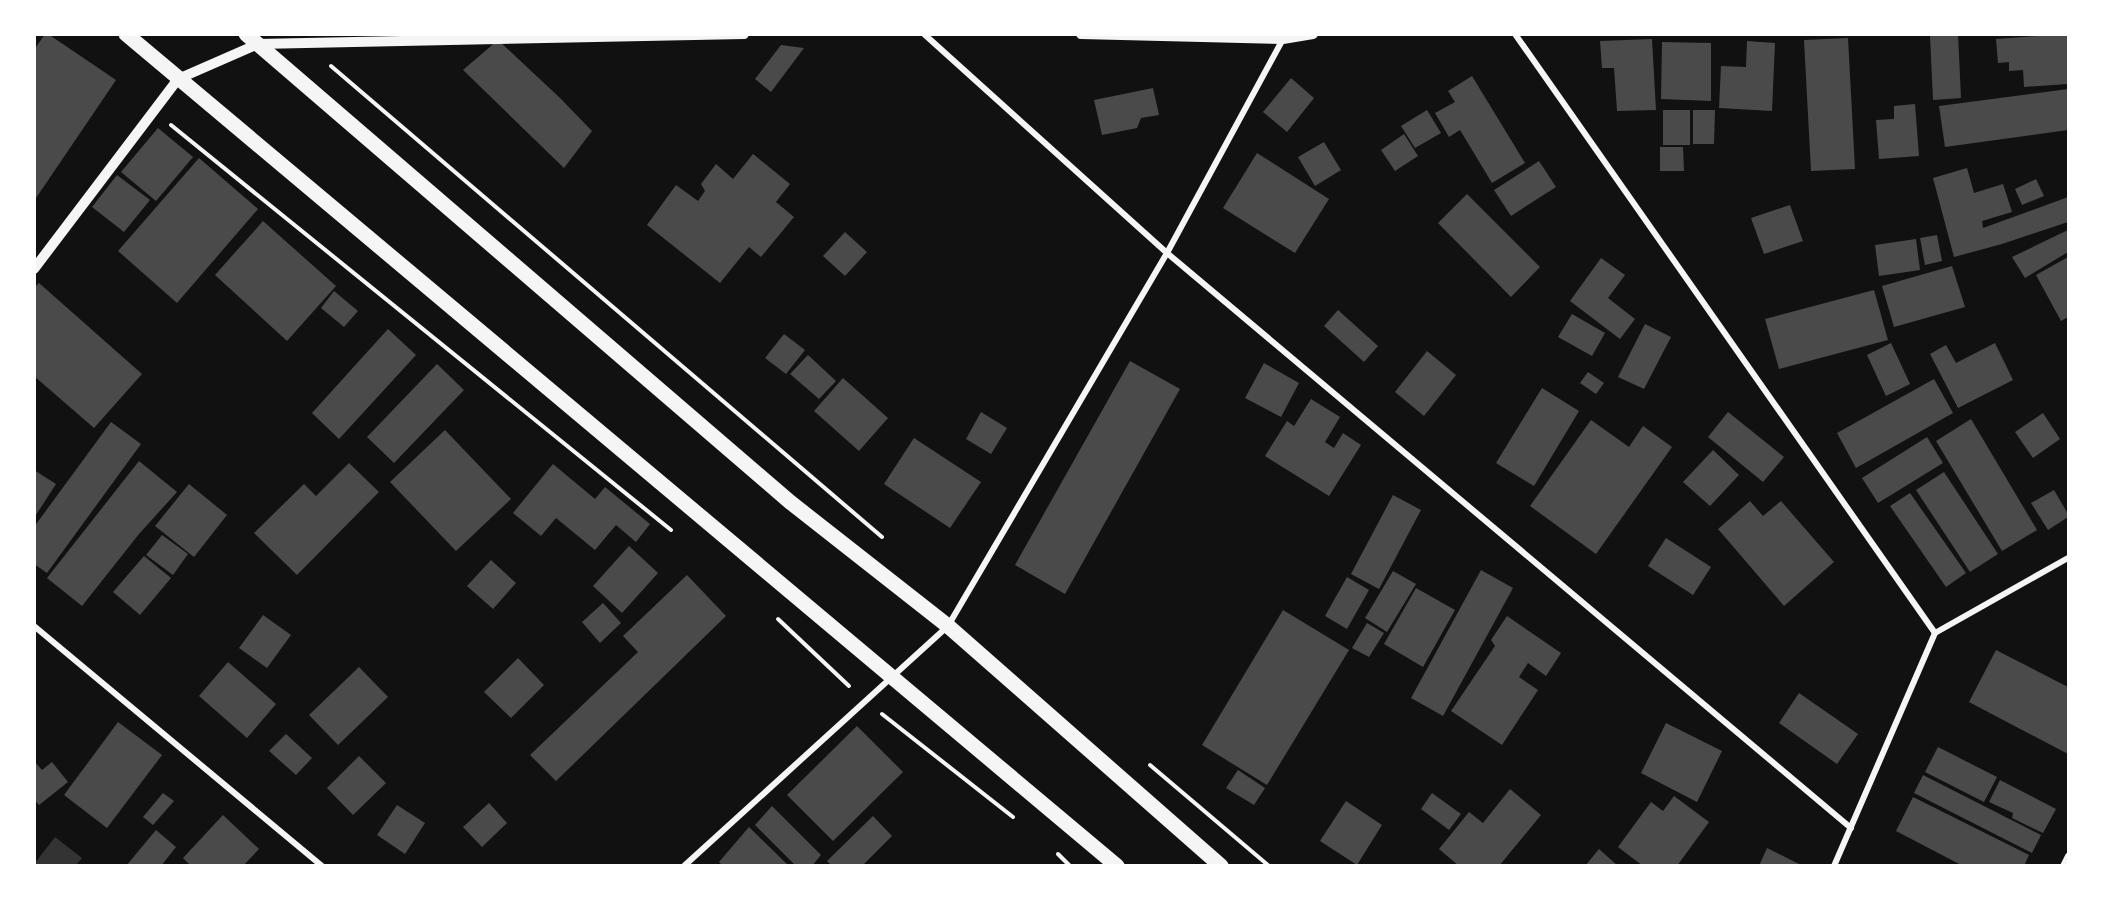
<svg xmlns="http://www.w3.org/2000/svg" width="2103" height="900" viewBox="0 0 2103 900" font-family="Raleway,sans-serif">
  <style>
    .water { fill: #333 }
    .building { fill: #4a4a4a }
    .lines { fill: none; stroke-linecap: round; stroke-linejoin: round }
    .path { stroke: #f5f5f5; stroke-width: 4 }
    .minor { stroke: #f5f5f5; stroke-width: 6 }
    .tertiary { stroke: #f5f5f5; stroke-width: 10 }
    .primary { stroke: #f5f5f5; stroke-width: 15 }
  </style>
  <rect width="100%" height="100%" fill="#111"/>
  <path class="water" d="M55 837 82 858 76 865H35V863Z"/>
  <g class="building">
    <path d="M45 34H48L116 80 34 201V50Z"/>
    <path d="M1943 34H1958L1961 98 1933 100 1930 36Z"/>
    <path d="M2068 34V84L2024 87 2023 70 2009 71V62L1998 63 1996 39Z"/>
    <path d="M1848 38 1855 169 1811 171 1804 40Z"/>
    <path d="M1652 39 1656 110 1617 111 1614 68H1602L1600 41Z"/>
    <path d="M498 40 560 98 592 131 564 168 463 70Z"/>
    <path d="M1747 41 1775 43 1772 111 1719 108 1721 66 1746 67Z"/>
    <path d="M1662 42 1711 43V101L1661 99Z"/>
    <path d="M781 45 804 48 771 92 755 79Z"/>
    <path d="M1472 76 1525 163 1492 183 1460 130 1449 137 1435 113 1455 102 1448 91Z"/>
    <path d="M1291 78 1314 98 1287 132 1263 112Z"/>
    <path d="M1153 88 1159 115 1141 118 1137 128 1102 135 1094 100Z"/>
    <path d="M2068 89V130L1945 147 1939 106Z"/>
    <path d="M1915 104 1919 156 1879 159 1876 120 1894 119V106Z"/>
    <path d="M1427 110 1441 133 1415 148 1401 126Z"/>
    <rect x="1663" y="110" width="27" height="35"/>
    <path d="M1693 110H1715L1714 144H1693Z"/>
    <path d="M158 128 193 157 156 201 121 172Z"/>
    <path d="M1404 134 1418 156 1395 171 1381 150Z"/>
    <path d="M1324 142 1341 170 1315 186 1298 157Z"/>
    <path d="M1660 147H1683L1684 171H1660Z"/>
    <path d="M1257 153 1329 199 1295 253 1223 208Z"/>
    <path d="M753 154 790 184 776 202 794 217 761 257 749 247 720 283 647 225 676 185 698 201 705 191 701 184 716 164 733 179Z"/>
    <path d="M199 158 258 209 177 303 118 251Z"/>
    <path d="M1539 161 1556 187 1511 216 1494 190Z"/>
    <path d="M1967 168 1974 193 2003 184 2012 212 1982 221 1983 228 2068 197V222L2002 244 1954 257 1933 178Z"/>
    <path d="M117 175 150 200 124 232 92 207Z"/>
    <path d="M2036 179 2044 196 2022 205 2015 189Z"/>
    <path d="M1467 194 1540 267 1511 297 1438 223Z"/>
    <path d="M1790 205 1803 241 1764 254 1751 218Z"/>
    <path d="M263 221 336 286 287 341 215 275Z"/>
    <path d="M2068 230V252L2025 278 2012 257Z"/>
    <path d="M845 232 867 252 845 276 823 256Z"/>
    <path d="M1937 235 1942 261 1925 265 1920 238Z"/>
    <path d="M1916 239 1920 270 1879 276 1875 245Z"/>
    <path d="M2068 257V317L2061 321 2036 275Z"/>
    <path d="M1601 258 1625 275 1608 298 1635 319 1620 339 1570 301Z"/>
    <path d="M1952 266 1965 307 1894 327 1882 286Z"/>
    <path d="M39 283 142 374 94 428 34 376V288Z"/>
    <path d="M1874 290 1888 340 1779 369 1765 319Z"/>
    <path d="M334 291 358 311 344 327 321 308Z"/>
    <path d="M1338 310 1378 346 1364 362 1324 326Z"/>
    <path d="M1572 314 1605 333 1592 356 1558 337Z"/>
    <path d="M1645 324 1671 337 1644 389 1618 377Z"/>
    <path d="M388 329 416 355 339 439 312 413Z"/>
    <path d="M784 334 805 350 786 374 765 358Z"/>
    <path d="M1891 343 1910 384 1886 396 1867 355Z"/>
    <path d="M1995 343 2013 380 1958 408 1930 354 1946 345 1956 363Z"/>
    <path d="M1427 351 1456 375 1424 416 1395 392Z"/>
    <path d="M808 355 836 381 819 399 790 374Z"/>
    <path d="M1130 361 1180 389 1065 594 1015 565Z"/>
    <path d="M1264 363 1299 383 1281 417 1245 398Z"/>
    <path d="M437 364 464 390 394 463 367 437Z"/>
    <path d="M1588 372 1604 383 1596 394 1580 383Z"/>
    <path d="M843 378 888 418 859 451 814 411Z"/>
    <path d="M1934 379 1953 413 1856 468 1837 433Z"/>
    <path d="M1542 388 1579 411 1534 486 1496 463Z"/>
    <path d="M1311 399 1340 417 1325 442 1334 448 1343 433 1361 445 1329 496 1265 456 1287 421 1294 426Z"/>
    <path d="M981 412 1007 428 991 454 966 439Z"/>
    <path d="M1728 412 1784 457 1763 482 1708 437Z"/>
    <path d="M2043 413 2060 439 2033 458 2015 432Z"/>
    <path d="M1971 419 2037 530 2002 551 1936 441Z"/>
    <path d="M1591 420 1629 447 1643 426 1672 447 1596 554 1530 506Z"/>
    <path d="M111 422 141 444 47 573 34 564V527Z"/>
    <path d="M445 430 511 499 456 551 390 482Z"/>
    <path d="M1927 437 1943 463 1878 503 1862 478Z"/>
    <path d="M914 438 981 482 950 528 884 484Z"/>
    <path d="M1713 450 1739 475 1710 506 1683 482Z"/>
    <path d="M139 461 177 492 139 534 82 606 47 578Z"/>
    <path d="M349 463 379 492 297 575 254 533 304 484 316 496Z"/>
    <path d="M553 464 595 499 605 487 650 524 636 542 616 525 595 550 556 518 541 536 513 513Z"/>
    <path d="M34 470 56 484 34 518Z"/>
    <path d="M1944 472 1998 554 1970 572 1916 490Z"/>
    <path d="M189 484 227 515 194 557 155 526Z"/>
    <path d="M2054 490 2068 514V517L2048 530 2031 503Z"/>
    <path d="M1910 493 1966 573 1946 587 1890 506Z"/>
    <path d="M1393 495 1421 510 1379 589 1351 574Z"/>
    <path d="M1750 501 1763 516 1781 501 1834 562 1784 606 1718 529Z"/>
    <path d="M162 535 188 554 173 575 146 555Z"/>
    <path d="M1666 538 1711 567 1693 595 1648 566Z"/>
    <path d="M629 546 658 573 622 613 593 586Z"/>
    <path d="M144 556 171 578 140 615 113 592Z"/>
    <path d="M491 560 516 583 493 609 467 586Z"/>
    <path d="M1481 570 1513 588 1443 716 1411 698Z"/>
    <path d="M1393 571 1416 584 1387 632 1365 618Z"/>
    <path d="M687 575 726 616 556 781 530 755 638 652 623 636Z"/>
    <path d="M1347 577 1369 590 1347 629 1325 616Z"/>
    <path d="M1416 588 1455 610 1423 667 1384 644Z"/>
    <path d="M603 603 621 623 600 643 582 622Z"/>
    <path d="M1283 610 1349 650 1267 785 1202 745Z"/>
    <path d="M263 615 291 635 267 668 239 648Z"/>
    <path d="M1507 616 1561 653 1546 676 1528 663 1519 677 1538 690 1502 745 1451 711 1495 646 1491 640Z"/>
    <path d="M1367 623 1384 633 1369 657 1352 648Z"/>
    <path d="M1996 650 2068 687V754L1969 702Z"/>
    <path d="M518 658 544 685 511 718 484 692Z"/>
    <path d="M228 662 276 704 247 738 199 696Z"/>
    <path d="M359 667 388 697 338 745 309 715Z"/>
    <path d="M1799 693 1858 734 1837 764 1779 723Z"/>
    <path d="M118 722 162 755 107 828 64 795Z"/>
    <path d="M1666 723 1722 751 1697 802 1641 773Z"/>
    <path d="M857 726 903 772 833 841 787 795Z"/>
    <path d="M286 734 312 758 296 775 269 751Z"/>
    <path d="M1938 747 1997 777 1984 802 1925 772Z"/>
    <path d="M359 756 386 783 353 815 327 788Z"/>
    <path d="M34 761 42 770 52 762 68 782 39 805 34 799Z"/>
    <path d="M1238 770 1265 788 1254 805 1226 788Z"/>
    <path d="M1923 775 2041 835 2032 853 1914 793Z"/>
    <path d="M2000 780 2056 809 2043 833 2012 818 2013 813 1989 802Z"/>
    <path d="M1510 789 1541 815 1499 866H1459L1439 849 1469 812 1483 823Z"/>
    <path d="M163 793 174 801 153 825 143 817Z"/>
    <path d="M1432 793 1461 814 1449 830 1421 809Z"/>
    <path d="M1674 796 1709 822 1677 866H1643L1618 847 1651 802 1663 811Z"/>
    <path d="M1913 797 2029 855 2024 866H1963L1896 831Z"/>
    <path d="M1346 801 1382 825 1357 865 1320 841Z"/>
    <path d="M489 803 507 823 482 847 463 827Z"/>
    <path d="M397 805 425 823 405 854 377 835Z"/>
    <path d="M772 806 821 855 812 866H796L755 825Z"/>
    <path d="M223 815 259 849 243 866H191L183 858Z"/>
    <path d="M873 816 892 836 862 866H832L827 861Z"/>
    <path d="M749 827 789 866H723L719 862Z"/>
    <path d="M156 830 176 847 161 866H126Z"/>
    <path d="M1767 848 1799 864 1798 866H1759Z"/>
    <path d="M1599 849 1618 866H1585Z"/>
  </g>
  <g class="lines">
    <g class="path">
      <path d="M331 66 882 537"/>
      <path d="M171 125 671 530"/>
      <path d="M778 619 849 686"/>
      <path d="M882 714 1013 817"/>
      <path d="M1150 765 1269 866"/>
      <path d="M1058 854 1070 866"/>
    </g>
    <g class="minor">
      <path d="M924 34 1167 253 1851 828"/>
      <path d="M1515 34 1935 633"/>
      <path d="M34 626 322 866"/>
      <path d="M684 866 948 626 1167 253 1283 39"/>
      <path d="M1834 866 1935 633 2068 558"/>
      <path d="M2063 866 2068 856"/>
    </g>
    <g class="tertiary">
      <path d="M1081 34 1283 39 1313 34"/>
      <path d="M34 269 178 79 258 44 744 34"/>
    </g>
    <g class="primary">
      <path d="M126 34 1117 866"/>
      <path d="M246 34 790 502 948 626 1221 866"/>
    </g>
  </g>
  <rect width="2103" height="900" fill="none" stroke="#ffffff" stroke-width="72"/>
</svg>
